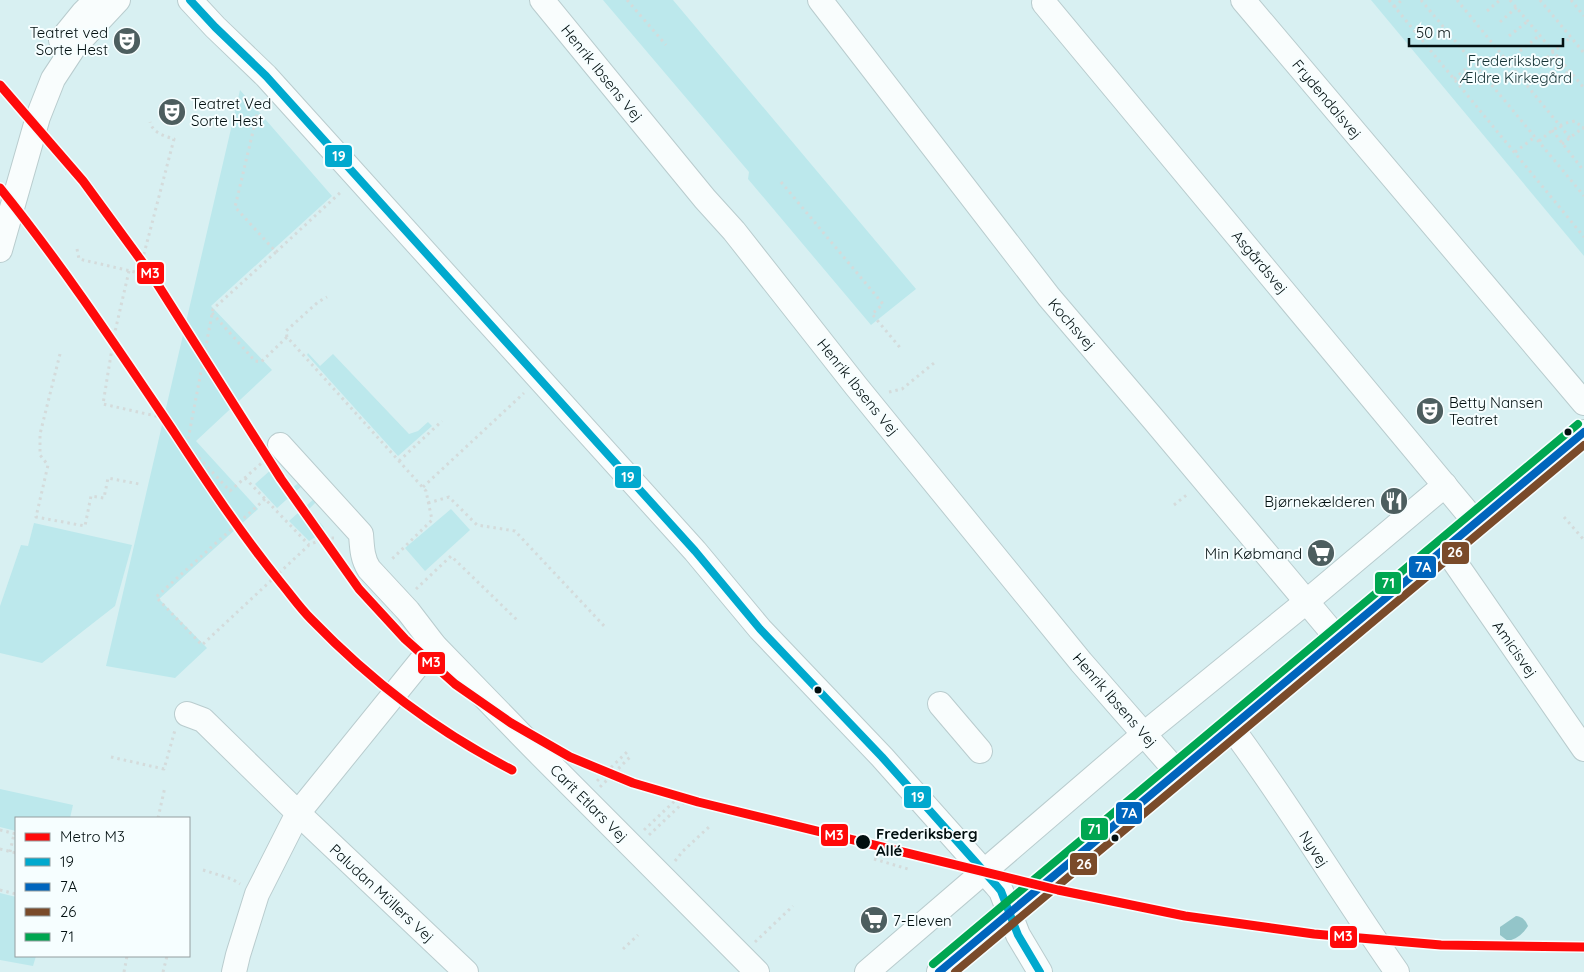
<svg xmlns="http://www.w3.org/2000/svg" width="1584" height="972" viewBox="0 0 1584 972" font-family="Quicksand,sans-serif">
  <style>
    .green { fill: #bce8ec }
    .water { fill: #93c5c9 }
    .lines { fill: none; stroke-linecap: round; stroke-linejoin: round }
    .minor-casing { stroke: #b9ccce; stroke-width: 26 }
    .path { stroke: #d4dbdb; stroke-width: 3; stroke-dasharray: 2.5 4; stroke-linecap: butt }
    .minor { stroke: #f9fdfd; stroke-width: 24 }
    .bus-1-casing { stroke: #f6feff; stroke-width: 11 }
    .bus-2-casing { stroke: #f6feff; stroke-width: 11 }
    .bus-3-casing { stroke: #f6feff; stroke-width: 11 }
    .bus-4-casing { stroke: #f6feff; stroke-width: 11 }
    .bus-1 { stroke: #00a9ce; stroke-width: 8 }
    .bus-2 { stroke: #0065bd; stroke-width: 8 }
    .bus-3 { stroke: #7a4b2a; stroke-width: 8 }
    .bus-4 { stroke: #00a651; stroke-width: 8 }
    .metro-1-casing { stroke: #f6feff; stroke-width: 12 }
    .metro-1 { stroke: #ff0a0a; stroke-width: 9 }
    .bus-dot { fill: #020f10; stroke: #f6feff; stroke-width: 2 }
    .labels { text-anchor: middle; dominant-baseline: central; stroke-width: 4; stroke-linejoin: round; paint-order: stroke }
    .poi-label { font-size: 15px; fill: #020f10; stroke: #f6feff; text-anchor: end }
    .park-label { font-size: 15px; fill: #143335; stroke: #f6feff }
    .street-label { font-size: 15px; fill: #020f10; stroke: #f6feff }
    .stop-label { font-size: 15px; font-weight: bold; fill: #020f10; stroke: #f6feff; text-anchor: start }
    .line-badge { stroke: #f6feff; stroke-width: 2 }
    .badge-label { font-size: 14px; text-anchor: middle; font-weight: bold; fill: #fff }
  </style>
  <rect width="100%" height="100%" fill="#d8f0f2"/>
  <g class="green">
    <path d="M603 0H673L916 289 871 325 748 179 749 172Z"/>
    <path d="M1371 0H1584V256Z"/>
    <path d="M240 90 332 196 211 306 272 370 196 441 258 509 159 599 207 648 175 678 106 666Z"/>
    <path d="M308 353 320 366 333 354 409 434 418 431 428 422 432 426 398 456 307 355Z"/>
    <path d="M273 468 291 489 302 480 303 485 277 508 255 484Z"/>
    <path d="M315 498 319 499 308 510 323 526 325 531 309 541 289 521Z"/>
    <path d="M451 509 470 530 425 571 405 548Z"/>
    <path d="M34 523 132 545 115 606 42 663 0 653V606L21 545 28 546Z"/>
    <path d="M0 789 73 805 70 818H16V831L0 827Z"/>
    <path d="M0 893 16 897V956H36L33 966 0 960Z"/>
  </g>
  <path class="water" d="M1516 916C1523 917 1525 920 1528 926 1523 934 1516 939 1508 941L1500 935V927Z"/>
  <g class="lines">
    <defs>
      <g id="minor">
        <path d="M190 0 215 27 266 76 695 551 760 629 882 757 996 885 1001 891 1018 935 1040 972"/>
        <path d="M542 0 705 199 734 231 856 386 1081 662 1177 772"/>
        <path d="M820 0 1049 297 1154 420 1337 638"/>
        <path d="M1243 0 1584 403"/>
        <path d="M1044 3 1476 523"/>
        <path d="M61 40 83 13 96 0"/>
        <path d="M0 250 38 117 53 79 74 47 118 0"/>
        <path d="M280 445 361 534C362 547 362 558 369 569L408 611 434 645 533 747 757 972"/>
        <path d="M1445 548 1584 749"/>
        <path d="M940 704 980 751"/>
        <path d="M187 714 203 720 298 813 466 972"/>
        <path d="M1231 727C1290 806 1340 891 1397 972"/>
        <path d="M234 972 238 955 257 894 298 813 434 645"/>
        <path d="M867 972 1144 734 1306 602 1445 485"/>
        <path d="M939 972 1584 432"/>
      </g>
    </defs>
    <use href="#minor" class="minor-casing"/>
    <g class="path">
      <path d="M627 0 666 45"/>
      <path d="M1389 0 1584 237"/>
      <path d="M1421 0 1584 196"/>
      <path d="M1457 0 1570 138"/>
      <path d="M1510 0 1584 88"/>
      <path d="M1540 0 1584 53"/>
      <path d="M1571 0 1584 16"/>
      <path d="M1394 7 1402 0"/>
      <path d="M1487 11 1500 0"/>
      <path d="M1500 22 1517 7"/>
      <path d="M1509 36 1528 21"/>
      <path d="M1520 51 1540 35"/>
      <path d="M1537 66 1571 37"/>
      <path d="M1454 79 1473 63"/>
      <path d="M1556 82 1569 71"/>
      <path d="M260 102 235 207 276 252 213 309 187 445 230 491 265 460"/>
      <path d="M1552 130 1584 171"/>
      <path d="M1539 141C1550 132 1560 123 1575 121L1584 129"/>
      <path d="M1562 144 1584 127"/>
      <path d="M1515 152 1535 137"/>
      <path d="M781 182 883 304 872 314 902 350"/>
      <path d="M77 249 79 259 139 273 174 139C164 136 153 133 150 122"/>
      <path d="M276 252 342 191"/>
      <path d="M129 271 114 336 103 404 160 417"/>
      <path d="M212 313 255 361 261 362 287 337 426 491 432 520 391 560"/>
      <path d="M287 337 286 331 318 302 327 297"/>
      <path d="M60 354 40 434V455L48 465 36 517 85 526 91 496 104 498 108 478 139 484"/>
      <path d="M889 392 902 389 934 363"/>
      <path d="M399 461 442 421"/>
      <path d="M245 478 309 545"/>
      <path d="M423 487 524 393"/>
      <path d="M265 499 156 597 202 645 309 545 325 538H335"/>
      <path d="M428 503 449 497 477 525 515 531 606 628"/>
      <path d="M1174 505 1189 493"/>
      <path d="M1564 517 1584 540"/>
      <path d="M416 589 451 556 517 620"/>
      <path d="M111 757 164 769 175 730"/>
      <path d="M597 781 627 752"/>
      <path d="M600 787 632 755"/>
      <path d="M158 818 165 787"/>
      <path d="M0 830 16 834"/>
      <path d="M644 830 680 796"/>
      <path d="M649 835 685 801"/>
      <path d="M0 849 16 853"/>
      <path d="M10 852 14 834"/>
      <path d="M874 859 908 869"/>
      <path d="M675 861 683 851 710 826"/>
      <path d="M203 870 232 879 240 884"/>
      <path d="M0 890 16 894"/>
      <path d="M755 942 793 906"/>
      <path d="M623 949 638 935"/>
      <path d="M124 972 127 956"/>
      <path d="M163 972 167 956"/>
    </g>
    <use href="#minor" class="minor"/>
    <defs>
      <path id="bus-1" d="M190 0 215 27 266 76 695 551 760 629 882 757 996 885 1001 891 1018 935 1040 972"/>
      <path id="bus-2" d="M939 972 1584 432"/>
      <path id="bus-3" d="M955 972 1584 445"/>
      <path id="bus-4" d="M933 964 1578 424"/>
    </defs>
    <use href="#bus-1" class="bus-1-casing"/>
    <use href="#bus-2" class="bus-2-casing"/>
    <use href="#bus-3" class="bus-3-casing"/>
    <use href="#bus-4" class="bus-4-casing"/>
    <use href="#bus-1" class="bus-1"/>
    <use href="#bus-2" class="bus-2"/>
    <use href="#bus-3" class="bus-3"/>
    <use href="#bus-4" class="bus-4"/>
    <defs>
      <g id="metro-1">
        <path d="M0 85 83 181 151 274 281 479 359 589 405 639 455 684 511 723 570 757 633 783 698 802 1058 890 1185 916 1314 934 1441 945 1584 947"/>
        <path d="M0 188C63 266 118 349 174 432 208 484 242 535 281 583 291 595 300 608 311 619 372 682 435 730 512 770"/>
      </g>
    </defs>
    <use href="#metro-1" class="metro-1-casing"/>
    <use href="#metro-1" class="metro-1"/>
  </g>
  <defs>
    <symbol id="theatre-disc" viewBox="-11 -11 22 22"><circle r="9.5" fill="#4d5e5f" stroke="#f6feff"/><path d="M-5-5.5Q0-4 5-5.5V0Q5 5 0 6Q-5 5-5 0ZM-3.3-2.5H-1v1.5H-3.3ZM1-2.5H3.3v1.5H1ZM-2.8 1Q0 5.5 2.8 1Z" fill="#fff"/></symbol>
    <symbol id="restaurant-disc" viewBox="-11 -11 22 22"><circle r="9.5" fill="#4d5e5f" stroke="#f6feff"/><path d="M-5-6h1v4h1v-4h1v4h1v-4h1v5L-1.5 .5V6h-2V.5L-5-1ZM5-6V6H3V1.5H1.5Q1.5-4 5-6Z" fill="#fff"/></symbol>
    <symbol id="supermarket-disc" viewBox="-11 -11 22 22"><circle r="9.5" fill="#4d5e5f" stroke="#f6feff"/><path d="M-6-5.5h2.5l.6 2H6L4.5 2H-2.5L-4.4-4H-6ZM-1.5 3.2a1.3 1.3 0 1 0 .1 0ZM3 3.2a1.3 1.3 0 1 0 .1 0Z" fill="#fff"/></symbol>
  </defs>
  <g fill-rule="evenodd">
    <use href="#theatre-disc" x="111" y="25" width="32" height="32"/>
    <use href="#theatre-disc" x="156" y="96" width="32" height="32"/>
    <use href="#theatre-disc" x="1414" y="395" width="32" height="32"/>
    <use href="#restaurant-disc" x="1378" y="485" width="32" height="32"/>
    <use href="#supermarket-disc" x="1305" y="537" width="32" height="32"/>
    <use href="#supermarket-disc" x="858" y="904" width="32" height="32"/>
  </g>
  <g class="bus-dot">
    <circle cx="1568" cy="432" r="4.5"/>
    <circle cx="818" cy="690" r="4.5"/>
    <circle cx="1115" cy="838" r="4.5"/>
    <circle cx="863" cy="842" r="8"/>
  </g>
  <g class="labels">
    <g class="poi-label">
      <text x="108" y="32">Teatret ved<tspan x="108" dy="17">Sorte Hest</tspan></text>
      <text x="191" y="103" text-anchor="start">Teatret Ved<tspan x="191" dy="17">Sorte Hest</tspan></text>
      <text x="1449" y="402" text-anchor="start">Betty Nansen<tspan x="1449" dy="17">Teatret</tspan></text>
      <text x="1375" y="501">Bjørnekælderen</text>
      <text x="1302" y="553">Min Købmand</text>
      <text x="893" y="920" text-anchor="start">7-Eleven</text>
    </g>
    <g class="park-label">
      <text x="1516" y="60">Frederiksberg<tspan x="1516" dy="17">Ældre Kirkegård</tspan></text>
    </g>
    <g class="street-label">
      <text transform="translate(602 73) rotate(51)">Henrik Ibsens Vej</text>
      <text transform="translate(1327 99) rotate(50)">Frydendalsvej</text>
      <text transform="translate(1260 262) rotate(50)">Asgårdsvej</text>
      <text transform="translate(1072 324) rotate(49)">Kochsvej</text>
      <text transform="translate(858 387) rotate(51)">Henrik Ibsens Vej</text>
      <text transform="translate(1515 649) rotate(55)">Amicisvej</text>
      <text transform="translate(1115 700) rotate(49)">Henrik Ibsens Vej</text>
      <text transform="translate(589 803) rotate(45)">Carit Etlars Vej</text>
      <text transform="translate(1314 849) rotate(57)">Nyvej</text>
      <text transform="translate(382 893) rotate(43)">Paludan Müllers Vej</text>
    </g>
    <g class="stop-label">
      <text x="876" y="833">Frederiksberg<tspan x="876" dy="17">Allé</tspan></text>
    </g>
  </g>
  <g class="line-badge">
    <rect x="324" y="144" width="29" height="24" rx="5" fill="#00a9ce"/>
    <rect x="136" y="261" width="29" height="24" rx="5" fill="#ff0a0a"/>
    <rect x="614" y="465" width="28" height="24" rx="5" fill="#00a9ce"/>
    <rect x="1441" y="541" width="29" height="24" rx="5" fill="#7a4b2a"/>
    <rect x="1408" y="555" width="29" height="24" rx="5" fill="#0065bd"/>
    <rect x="1374" y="571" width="28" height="24" rx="5" fill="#00a651"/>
    <rect x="417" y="651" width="29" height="24" rx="5" fill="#ff0a0a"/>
    <rect x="903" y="785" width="29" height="24" rx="5" fill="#00a9ce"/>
    <rect x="1115" y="801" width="28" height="24" rx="5" fill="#0065bd"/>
    <rect x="1080" y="817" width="29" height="24" rx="5" fill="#00a651"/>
    <rect x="820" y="823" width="29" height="24" rx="5" fill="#ff0a0a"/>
    <rect x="1069" y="852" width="29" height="24" rx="5" fill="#7a4b2a"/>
    <rect x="1329" y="925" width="29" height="24" rx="5" fill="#ff0a0a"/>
  </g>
  <g class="badge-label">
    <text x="339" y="161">19</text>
    <text x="150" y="278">M3</text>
    <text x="628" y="482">19</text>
    <text x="1455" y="557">26</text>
    <text x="1423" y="572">7A</text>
    <text x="1388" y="588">71</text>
    <text x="431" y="667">M3</text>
    <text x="918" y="802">19</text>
    <text x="1129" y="818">7A</text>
    <text x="1094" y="834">71</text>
    <text x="834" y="840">M3</text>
    <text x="1084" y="869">26</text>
    <text x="1343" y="941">M3</text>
  </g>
  <rect x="15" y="817" width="175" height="140" fill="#f6feff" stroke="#949e9f"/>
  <rect x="25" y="833" width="25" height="8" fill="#ff0a0a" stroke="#949e9f"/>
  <text x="60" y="842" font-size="15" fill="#020f10">Metro M3</text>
  <rect x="25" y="858" width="25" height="8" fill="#00a9ce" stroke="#949e9f"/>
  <text x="60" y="867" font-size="15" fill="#020f10">19</text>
  <rect x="25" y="883" width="25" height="8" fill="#0065bd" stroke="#949e9f"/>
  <text x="60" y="892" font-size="15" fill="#020f10">7A</text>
  <rect x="25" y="908" width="25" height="8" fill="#7a4b2a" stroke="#949e9f"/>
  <text x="60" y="917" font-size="15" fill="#020f10">26</text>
  <rect x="25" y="933" width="25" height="8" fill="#00a651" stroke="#949e9f"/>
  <text x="60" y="942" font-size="15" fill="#020f10">71</text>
  <path d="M1409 38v8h154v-8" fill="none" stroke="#020f10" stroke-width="2.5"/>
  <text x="1416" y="38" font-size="15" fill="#020f10" stroke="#f6feff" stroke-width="4" paint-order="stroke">50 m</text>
</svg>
